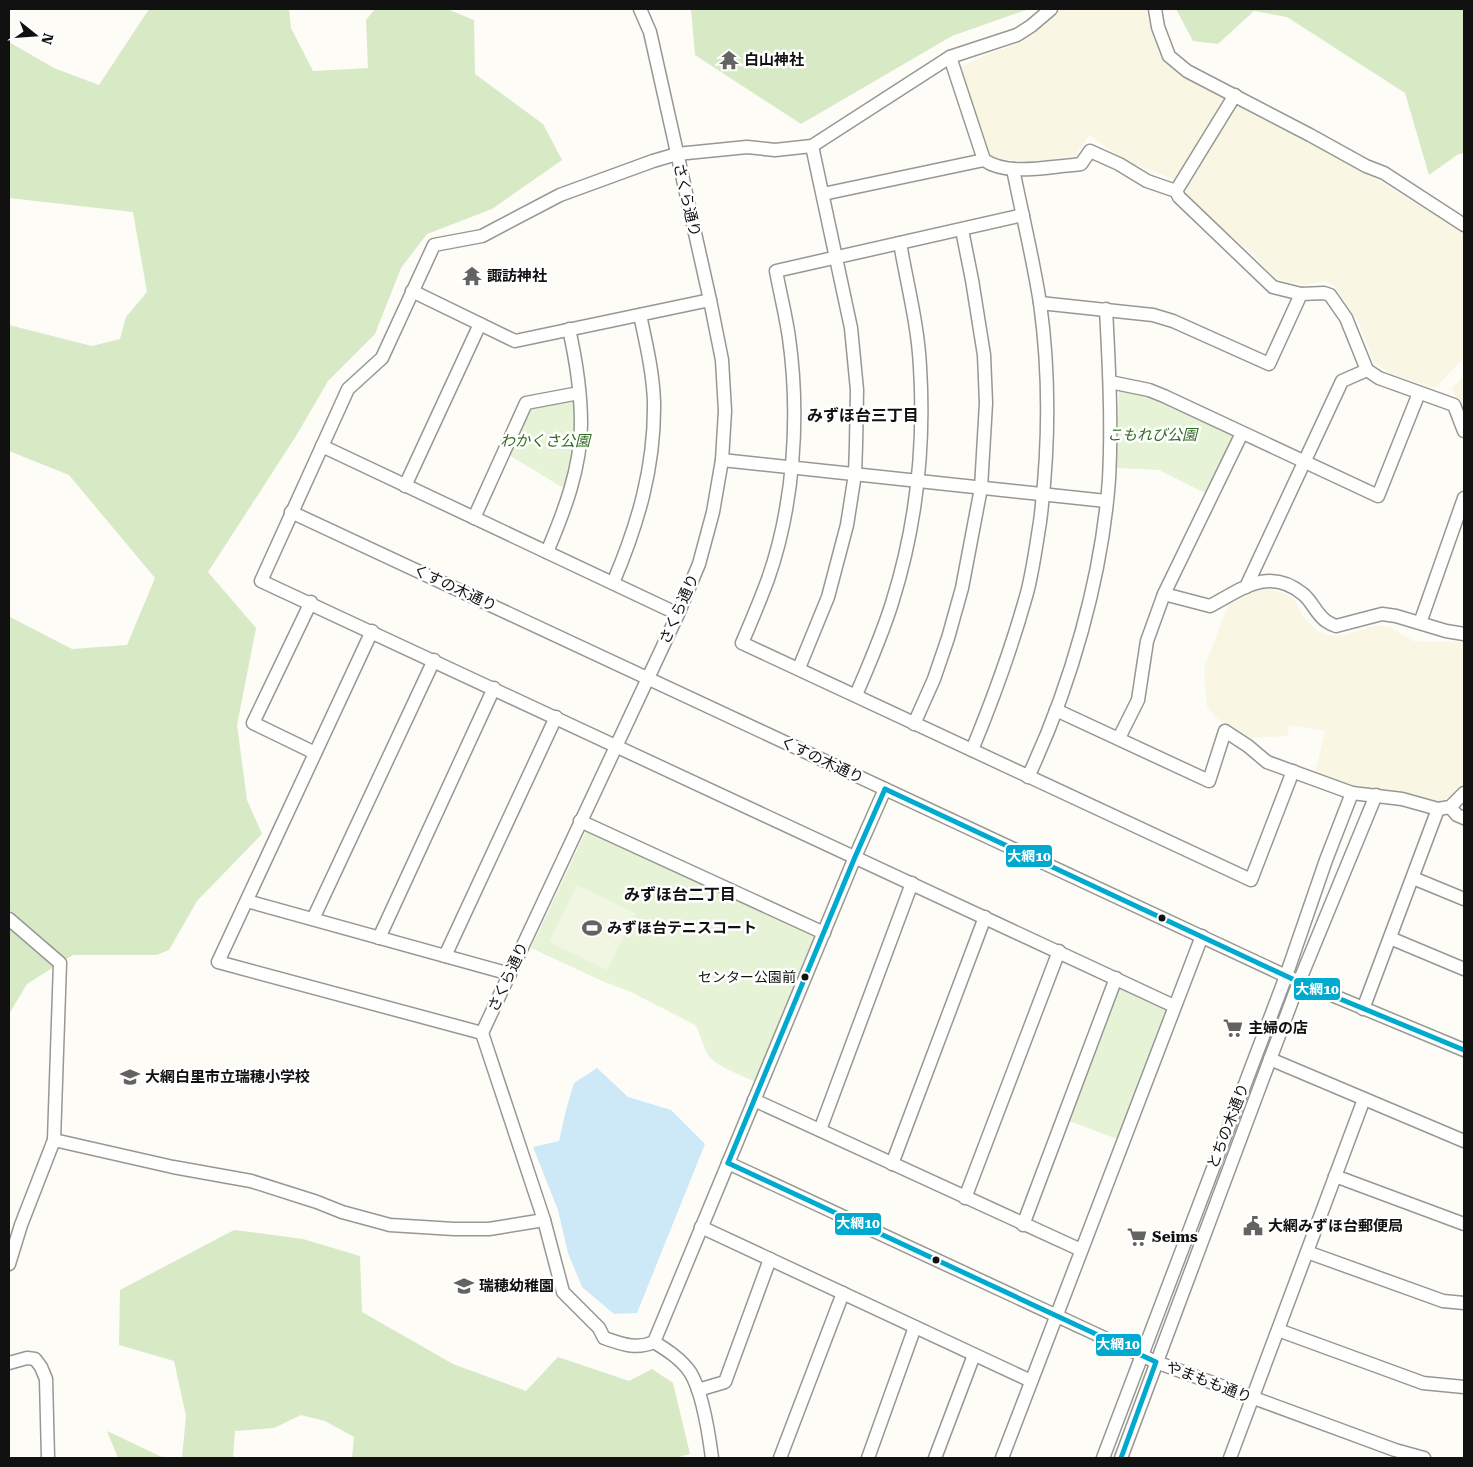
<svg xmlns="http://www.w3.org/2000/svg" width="1473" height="1467" viewBox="0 0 1473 1467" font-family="'Roboto Serif','Noto Sans JP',serif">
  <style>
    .farmland { fill: #f9f7e4 }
    .green { fill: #e7f3d7 }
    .forest { fill: #d8eac5 }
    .pitch { fill: #f0f6e1 }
    .water { fill: #cde8f7 }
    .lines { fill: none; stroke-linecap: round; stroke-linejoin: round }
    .minor-casing { stroke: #979795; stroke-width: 15 }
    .minor { stroke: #fffffe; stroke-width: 12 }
    .bus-1-casing { stroke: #fff; stroke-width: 9 }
    .bus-1 { stroke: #00a9ce; stroke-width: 5 }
    .bus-dot { fill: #111; stroke: #fff; stroke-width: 2 }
    .labels { text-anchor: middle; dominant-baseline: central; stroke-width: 5; stroke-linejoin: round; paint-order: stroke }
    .bus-label { font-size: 14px; fill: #111; stroke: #fff; text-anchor: end }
    .poi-label { font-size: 15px; font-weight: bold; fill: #111; stroke: #fff; text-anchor: start }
    .street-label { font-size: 15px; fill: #111; stroke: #fff }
    .park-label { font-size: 15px; font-style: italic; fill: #2f6b1f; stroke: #fff }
    .neighbourhood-label { font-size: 16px; font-weight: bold; fill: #111; stroke: #fff }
    .line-badge { stroke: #fff; stroke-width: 2 }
    .badge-label { font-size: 14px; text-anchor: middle; font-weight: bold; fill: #fff }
  </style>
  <rect width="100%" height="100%" fill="#fdfcf7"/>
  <g class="farmland">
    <path d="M1056 9H1151L1164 55 1178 73 1225 96 1226 100 1178 181 1126 161 1089 135 1075 156 1028 162 988 157 960 67 983 56 1022 42Z"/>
    <path d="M1234 101 1383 183 1464 233V358L1438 385 1433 388 1391 374 1374 363 1359 323 1334 286 1325 281 1305 285 1284 281 1268 272 1254 255 1223 230 1183 190Z"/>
    <path d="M1464 375V415L1452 388Z"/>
    <path d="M1262 589H1272L1285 594 1295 600 1302 615 1318 631 1333 636 1344 635 1377 625 1391 627 1413 641 1464 642V784L1441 803 1401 794 1350 785 1315 773 1325 731 1289 725 1288 736 1249 738 1216 718 1207 707 1204 668 1229 603Z"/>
  </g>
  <g class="green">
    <path d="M1119 391 1148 396 1233 436 1205 493 1159 470 1116 468Z"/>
    <path d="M574 399C576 430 572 459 565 489L507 454 529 408Z"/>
    <path d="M587 829 814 934 816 940 759 1077 753 1081C741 1075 715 1066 708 1055 702 1045 701 1034 695 1025L631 992 602 981 531 948Z"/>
    <path d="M1120 986 1169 1010 1120 1140 1069 1121Z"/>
  </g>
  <g class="forest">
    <path d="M149 9H289L291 28 313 71 368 68 366 20 375 9H447L474 20 475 74 543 124 562 160 492 209 427 234 401 268 375 334 328 381 296 436 208 572 256 628 237 725 247 800 262 834 197 901 169 950 157 955H73L27 984 9 1014V619L10 617 72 649 127 645 155 578 69 475 9 451V325L92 346 120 339 126 317 147 292 133 212 9 198V42L54 68 99 85Z"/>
    <path d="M691 9H1029L952 36 801 124 695 55Z"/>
    <path d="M1176 9H1464V153L1457 155 1429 175 1405 93 1287 17 1254 11 1218 44 1193 41Z"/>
    <path d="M234 1230 303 1239 360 1256 362 1312 453 1364 526 1391 558 1357 629 1381 652 1369 673 1383 690 1454 675 1458H352L354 1437 325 1421 301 1415 274 1428 235 1431 233 1458H182L186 1416 174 1361 119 1345 120 1290Z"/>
    <path d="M107 1431 164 1458H118Z"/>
  </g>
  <path class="pitch" d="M577 885 635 913 607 970 549 942Z"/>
  <path class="water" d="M597 1068 628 1097 671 1110 705 1144 637 1313 614 1314 582 1287 568 1253 558 1210 533 1147 559 1141 566 1110 574 1083Z"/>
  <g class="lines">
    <defs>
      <g id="minor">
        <path d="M1051 9 1031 26 1017 35 950 57 812 146 775 150 747 147 677 154 653 161 560 195 482 236 434 245 382 358 348 389 261 581 1174 1006"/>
        <path d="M1155 9 1158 27 1169 56 1187 71 1310 135 1366 166 1384 173 1464 225"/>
        <path d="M950 57 984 160C1007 176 1046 167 1073 165L1081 164 1090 151 1119 164 1147 181 1176 191 1179 197 1273 287 1301 294 1324 293 1330 295 1346 318 1367 370 1379 378 1454 405 1464 431"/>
        <path d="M1176 191 1235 95"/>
        <path d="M823 194 984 160"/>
        <path d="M1023 215 776 271C780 293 786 316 789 338 800 416 794 505 768 579 760 601 751 622 742 643L1251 880 1293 771"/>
        <path d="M412 291 515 341 710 300"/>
        <path d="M1040 303 1153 315 1173 321 1269 364 1301 294"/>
        <path d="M1110 382 1149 390 1164 396 1378 496 1419 393"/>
        <path d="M322 446 678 614"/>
        <path d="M722 460 1106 501"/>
        <path d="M405 486 480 324"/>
        <path d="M291 512 1286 976 1464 1050"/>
        <path d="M474 518 526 403 579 393"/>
        <path d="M547 552C564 512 581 468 581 424 581 391 576 360 569 329"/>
        <path d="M613 583C638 524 655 467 654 402 653 372 646 343 640 315"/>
        <path d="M1246 587 1342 381 1367 370"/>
        <path d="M1164 594 1210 606C1242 589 1269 566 1303 594 1312 601 1316 614 1326 621 1329 623 1333 625 1336 626L1382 614 1396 616 1446 631 1464 634"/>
        <path d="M311 602 253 723 315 753"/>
        <path d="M1420 623 1464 498"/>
        <path d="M372 631 218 962 482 1033"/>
        <path d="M799 668 828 597 847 525 855 474 856 445 857 390 851 328 812 146"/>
        <path d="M856 695C869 665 882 635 892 603 916 527 925 447 920 367 918 325 907 284 900 243"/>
        <path d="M1056 710 1209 781 1225 731 1248 746 1267 762 1352 793 1402 799 1438 809 1450 807 1464 793"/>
        <path d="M914 724 934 679 948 638 962 588 981 488 986 403 984 355 972 280 962 230"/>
        <path d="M1119 738 1138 700 1147 641 1164 594 1242 433"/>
        <path d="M972 750C993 699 1012 647 1027 593 1033 570 1036 546 1040 522 1049 450 1050 375 1040 303 1033 258 1022 214 1013 169"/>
        <path d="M1028 777C1070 688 1102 578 1109 479 1112 423 1109 366 1106 309"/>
        <path d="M1450 807 1457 815 1464 818"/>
        <path d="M580 821 824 933"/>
        <path d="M1413 878 1464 899"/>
        <path d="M247 901 510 974"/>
        <path d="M9 919 60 963 54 1140 21 1225 9 1264"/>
        <path d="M313 919 434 660"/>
        <path d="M379 938 494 688"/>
        <path d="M1390 938 1464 969"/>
        <path d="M445 956 556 717"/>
        <path d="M1363 1009 1438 809"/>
        <path d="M482 1033 678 614 699 564 713 512 722 460 725 411 722 360 710 300 650 32 640 9"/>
        <path d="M482 1033 544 1220 563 1292 599 1328 604 1338C622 1344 636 1350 654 1342L855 857 885 789"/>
        <path d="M1270 1059 1464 1141"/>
        <path d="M754 1100 1081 1250"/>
        <path d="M820 1130 912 883"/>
        <path d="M54 1140 173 1167 251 1181 317 1202 342 1212 390 1225 454 1229H489L544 1220"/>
        <path d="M728 1163 1156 1362 1395 1450 1424 1458"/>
        <path d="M892 1164 985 917"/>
        <path d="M1335 1176 1464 1224"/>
        <path d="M965 1198 1059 951"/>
        <path d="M1023 1225 1116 978"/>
        <path d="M701 1227 1031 1381"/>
        <path d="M1307 1252 1443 1301 1464 1303"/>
        <path d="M1278 1330 1423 1383 1464 1387"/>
        <path d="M654 1342C667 1350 681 1359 690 1372 702 1391 709 1435 712 1458"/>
        <path d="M9 1363 27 1358 35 1359 41 1367 46 1379 48 1458"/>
        <path d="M698 1390 725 1382 770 1259"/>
        <path d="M780 1458 843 1293"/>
        <path d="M868 1458 915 1327"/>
        <path d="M935 1458 974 1355"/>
        <path d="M1002 1458 1202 936"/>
        <path d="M1103 1458 1286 976 1326 860 1352 793"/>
        <path d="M1121 1458 1299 982 1376 795"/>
        <path d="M1230 1458 1364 1099"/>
      </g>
    </defs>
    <use href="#minor" class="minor-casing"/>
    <use href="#minor" class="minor"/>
    <defs>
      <g id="bus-1">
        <path d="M885 789 1299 982 1464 1050"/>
        <path d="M728 1163 1156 1362 1121 1458"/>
        <path d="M728 1163 855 857 885 789"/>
      </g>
    </defs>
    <use href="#bus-1" class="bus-1-casing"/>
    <use href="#bus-1" class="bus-1"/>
  </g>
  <defs>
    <symbol id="temple-bare" viewBox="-9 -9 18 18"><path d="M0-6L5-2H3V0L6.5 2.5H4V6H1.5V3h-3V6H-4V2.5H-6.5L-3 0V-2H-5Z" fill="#646362" stroke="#fff" stroke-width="2.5" paint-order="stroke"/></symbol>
    <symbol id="stadium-bare" viewBox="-9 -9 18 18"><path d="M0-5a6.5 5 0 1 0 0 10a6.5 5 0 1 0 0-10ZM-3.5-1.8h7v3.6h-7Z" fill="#646362" stroke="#fff" stroke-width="2.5" paint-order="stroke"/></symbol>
    <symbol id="supermarket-bare" viewBox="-9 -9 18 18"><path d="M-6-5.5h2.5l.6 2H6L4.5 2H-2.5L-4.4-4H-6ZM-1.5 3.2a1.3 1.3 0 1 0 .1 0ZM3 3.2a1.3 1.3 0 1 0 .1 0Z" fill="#646362" stroke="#fff" stroke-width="2.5" paint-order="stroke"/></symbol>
    <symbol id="school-bare" viewBox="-9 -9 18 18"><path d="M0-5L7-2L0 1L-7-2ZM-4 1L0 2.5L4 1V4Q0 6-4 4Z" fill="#646362" stroke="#fff" stroke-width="2.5" paint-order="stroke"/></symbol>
    <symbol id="civic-bare" viewBox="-9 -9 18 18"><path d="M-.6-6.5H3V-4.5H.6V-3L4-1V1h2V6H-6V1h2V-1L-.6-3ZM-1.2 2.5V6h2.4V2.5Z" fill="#646362" stroke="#fff" stroke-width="2.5" paint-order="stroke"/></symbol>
  </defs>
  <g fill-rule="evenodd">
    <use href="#temple-bare" x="715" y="46" width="28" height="28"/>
    <use href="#temple-bare" x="458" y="262" width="28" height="28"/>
    <use href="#stadium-bare" x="578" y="914" width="28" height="28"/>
    <use href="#supermarket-bare" x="1219" y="1014" width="28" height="28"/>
    <use href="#school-bare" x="116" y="1063" width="28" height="28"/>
    <use href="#civic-bare" x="1239" y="1212" width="28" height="28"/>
    <use href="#supermarket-bare" x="1123" y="1223" width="28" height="28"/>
    <use href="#school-bare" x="450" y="1272" width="28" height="28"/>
  </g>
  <g class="bus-dot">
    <circle cx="1162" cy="918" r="4.5"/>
    <circle cx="805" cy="977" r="4.5"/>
    <circle cx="936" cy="1260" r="4.5"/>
  </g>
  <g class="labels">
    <g class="bus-label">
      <text x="796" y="977">センター公園前</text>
    </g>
    <g class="poi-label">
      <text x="744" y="60">白山神社</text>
      <text x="487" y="276">諏訪神社</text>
      <text x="607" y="928">みずほ台テニスコート</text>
      <text x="1248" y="1028">主婦の店</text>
      <text x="145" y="1077">大網白里市立瑞穂小学校</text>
      <text x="1268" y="1226">大網みずほ台郵便局</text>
      <text x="1152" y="1237">Seims</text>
      <text x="479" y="1286">瑞穂幼稚園</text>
    </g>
    <g class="street-label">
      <text transform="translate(687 200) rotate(77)">さくら通り</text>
      <text transform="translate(455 588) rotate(25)">くすの木通り</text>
      <text transform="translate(679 609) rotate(-66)">さくら通り</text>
      <text transform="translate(822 760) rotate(25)">くすの木通り</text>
      <text transform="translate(508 977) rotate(-65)">さくら通り</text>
      <text transform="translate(1228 1126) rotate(-69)">とちの木通り</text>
      <text transform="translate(1209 1382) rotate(21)">やまもも通り</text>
    </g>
    <g class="park-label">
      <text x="1152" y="435">こもれび公園</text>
      <text x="545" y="441">わかくさ公園</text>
    </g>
    <g class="neighbourhood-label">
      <text x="863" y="415">みずほ台三丁目</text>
      <text x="680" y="894">みずほ台二丁目</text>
    </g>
  </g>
  <g class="line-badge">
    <rect x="1005" y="844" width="48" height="24" rx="5" fill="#00a9ce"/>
    <rect x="1293" y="977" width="48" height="24" rx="5" fill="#00a9ce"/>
    <rect x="834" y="1212" width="48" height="24" rx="5" fill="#00a9ce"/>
    <rect x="1095" y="1333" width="47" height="24" rx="5" fill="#00a9ce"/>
  </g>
  <g class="badge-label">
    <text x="1029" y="861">大網10</text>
    <text x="1317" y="994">大網10</text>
    <text x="858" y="1228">大網10</text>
    <text x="1118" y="1349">大網10</text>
  </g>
  <rect width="1473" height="1467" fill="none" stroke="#111111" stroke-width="20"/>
  <g transform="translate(35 35) rotate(107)" stroke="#ffffff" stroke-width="4" paint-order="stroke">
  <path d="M0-4L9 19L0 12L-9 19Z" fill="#111111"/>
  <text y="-8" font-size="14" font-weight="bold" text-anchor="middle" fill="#111111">N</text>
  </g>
</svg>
